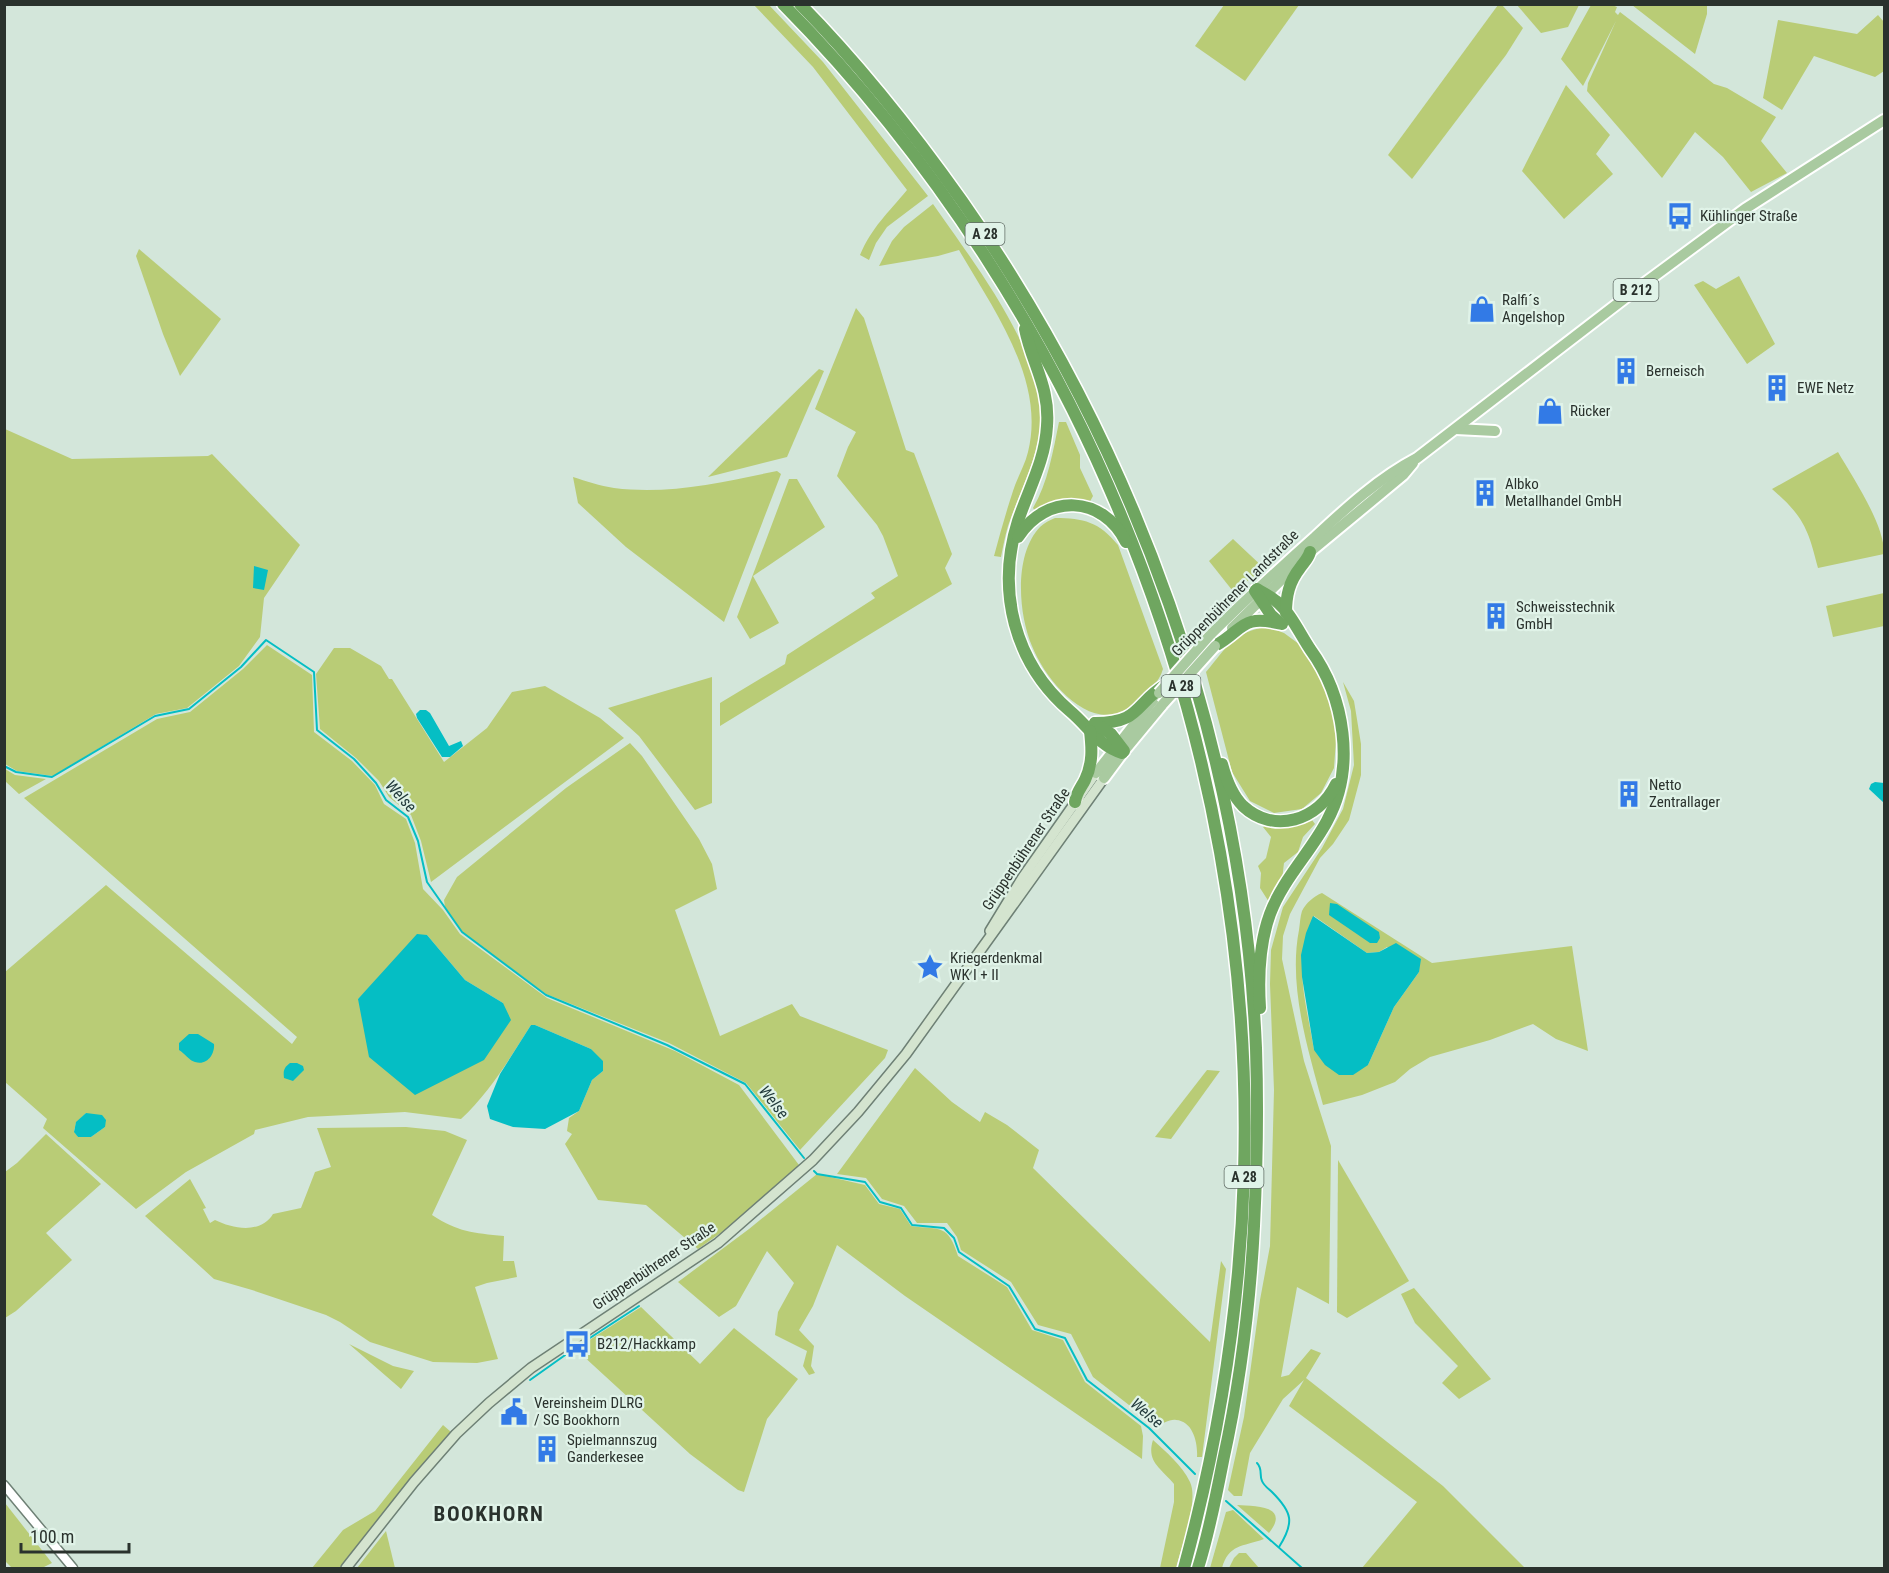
<svg xmlns="http://www.w3.org/2000/svg" width="1889" height="1573" viewBox="0 0 1889 1573" font-family="'Roboto Condensed',sans-serif">
  <style>
    .green { fill: #b9cc76; fill-rule: evenodd }
    .water { fill: #05bec4 }
    .lines { fill: none; stroke-linecap: round; stroke-linejoin: round }
    .stream { stroke: #05bec4; stroke-width: 2 }
    .tertiary-casing { stroke: #6e8075; stroke-width: 11 }
    .secondary-casing { stroke: #6e8075; stroke-width: 12 }
    .primary-casing { stroke: #fff; stroke-width: 14 }
    .motorway-casing { stroke: #fff; stroke-width: 15 }
    .tertiary { stroke: #fff; stroke-width: 8 }
    .secondary { stroke: #d4e4cf; stroke-width: 9 }
    .primary { stroke: #a9caa0; stroke-width: 10 }
    .motorway { stroke: #6fa660; stroke-width: 12 }
    .primary-bridge-casing { stroke: #fff; stroke-width: 14; stroke-linecap: butt }
    .primary-bridge { stroke: #a9caa0; stroke-width: 10 }
    .labels { text-anchor: middle; dominant-baseline: central; stroke-width: 4.5; stroke-linejoin: round; paint-order: stroke }
    .shield { fill: #e0f3e8; stroke: #616c65; stroke-width: 1.5 }
    .shield-label { font-size: 14px; font-weight: bold; fill: #2a322d }
    .poi-label { font-size: 15px; fill: #2a322d; stroke: #e0f3e8; text-anchor: start }
    .street-label { font-size: 15px; fill: #2a322d; stroke: #e0f3e8 }
    .water-label { font-size: 16px; font-style: italic; fill: #223a3b; stroke: #e0f3e8 }
    .district-label { font-size: 21px; font-weight: bold; letter-spacing: 1.5px; fill: #2a322d; stroke: #e0f3e8 }
  </style>
  <rect width="100%" height="100%" fill="#d3e6da"/>
  <g class="green">
    <path d="M754 5H769L823 62 928 196 887 227 876 243 869 260 860 255C872 227 888 213 907 190L813 67Z"/>
    <path d="M1224 5H1299L1245 81 1195 46Z"/>
    <path d="M1498 5H1502L1523 28 1506 55 1412 179 1388 155Z"/>
    <path d="M1517 5H1579L1568 27 1541 33Z"/>
    <path d="M1591 5H1612L1617 7 1615 12 1618 15 1620 12 1714 84 1727 88 1776 117 1761 141 1787 173 1751 192 1723 157 1695 132 1662 178 1587 91 1588 83 1616 21 1583 86 1561 59Z"/>
    <path d="M1632 5H1707V14L1695 54Z"/>
    <path d="M1878 15 1884 22V71L1875 77 1814 56 1782 110 1763 98 1778 20 1857 34Z"/>
    <path d="M1566 85 1610 135 1596 154 1613 174 1564 219 1522 171Z"/>
    <path d="M933 204C971 259 1042 349 1041 417 1040 455 1020 491 1008 526 1005 536 1003 547 1001 557L994 556C1000 534 1006 512 1013 491 1017 478 1025 465 1028 452 1046 380 993 309 959 250L938 256 879 266 892 241 904 227Z"/>
    <path d="M139 249 221 319 180 376 163 334 136 256Z"/>
    <path d="M1739 276 1775 344 1747 364 1694 285 1703 281 1716 289Z"/>
    <path d="M856 308 864 318 906 450 914 453 952 554 945 568 952 584 720 726V703L785 664 787 655 875 598 871 593 898 576 883 536 877 525 837 476 848 447 856 432 815 409Z"/>
    <path d="M819 369 824 371 787 457 708 477Z"/>
    <path d="M1059 422H1066L1080 455V468L1093 496 1087 507 1036 512 1033 508C1048 483 1053 451 1059 422Z"/>
    <path d="M5 429 72 459 208 456 212 454 300 545 264 598 260 637 239 666 187 708 156 714 53 776 17 771 5 764Z"/>
    <path d="M1838 452C1853 478 1885 525 1884 554L1818 568C1808 528 1803 516 1772 489Z"/>
    <path d="M777 471 781 474 724 622 626 547 578 503 573 477C586 481 600 486 614 488 670 495 723 482 777 471Z"/>
    <path d="M789 479H797L825 527 753 576 779 623 750 639 737 617Z"/>
    <path d="M1055 518C1084 518 1099 522 1118 545L1163 669C1159 683 1148 691 1138 701 1097 742 1047 684 1032 646 1018 613 1014 554 1040 527 1044 523 1050 520 1055 518Z"/>
    <path d="M1233 539 1266 570 1232 590 1209 561Z"/>
    <path d="M1884 593V626L1833 637 1826 606Z"/>
    <path d="M1268 627 1284 633 1299 644 1323 682 1337 726 1334 768 1321 793 1302 809 1274 813 1250 801 1232 772 1206 672C1227 647 1234 631 1268 627Z"/>
    <path d="M267 645 312 675 314 732 352 761 375 785 384 804 406 819 415 843 423 889 443 910 460 934 547 998 675 1051 739 1085 799 1165 739 1220 698 1249 646 1205 598 1200 565 1144 572 1134 567 1131 569 1118 579 1111 592 1080 603 1071 591 1049 535 1025H531C510 1058 490 1092 461 1119L405 1112 308 1117 255 1130 254 1134 186 1172 136 1209 43 1128 47 1119 5 1082V972L106 885 292 1044 297 1037 24 798 157 719 190 712 243 669ZM427 935 465 980 503 1003 358 999ZM86 1113 105 1127 91 1137H78L74 1131 76 1123Z"/>
    <path d="M334 648H350L381 666 389 679H392L444 762 487 728 512 692 545 686 600 718 624 738 431 882 421 841 411 815 389 797 379 781 356 758 320 729 316 674Z"/>
    <path d="M712 677V803L695 810 639 736 608 708Z"/>
    <path d="M1343 682 1354 701 1361 744V775L1349 820 1333 844 1320 858 1290 914 1283 936 1282 959 1304 1061 1331 1146 1329 1304 1297 1287 1281 1377 1289 1375 1311 1349 1321 1353 1306 1378 1443 1486 1525 1568H1362L1417 1502 1289 1406 1304 1380 1283 1399 1250 1453 1242 1496H1234L1228 1490 1244 1417 1260 1300 1270 1246 1274 1090 1270 984 1271 950 1283 907 1322 848 1343 809 1354 765 1351 711Z"/>
    <path d="M630 743 642 756 699 839 712 864 717 889 675 910 720 1036 792 1004 800 1016 888 1050 885 1058 800 1150 746 1083 669 1043 546 994 462 932 445 907 444 900 457 877 566 788Z"/>
    <path d="M5 769 15 775 46 779 19 794 5 781Z"/>
    <path d="M1312 820 1315 824 1303 837 1298 852 1284 863 1282 880 1269 902 1260 888 1261 873 1258 866 1266 858 1271 837 1263 827 1266 825C1283 827 1296 827 1312 820Z"/>
    <path d="M1322 893 1432 963 1572 946 1588 1051 1556 1039 1533 1024 1490 1040 1430 1057 1410 1069 1395 1082 1362 1095 1323 1105C1308 1049 1288 987 1299 930 1300 924 1300 917 1302 911 1306 903 1314 896 1322 893ZM1314 916 1367 953 1379 952 1387 947 1419 972 1394 1007 1368 1065 1314 1050C1306 1001 1292 963 1314 916Z"/>
    <path d="M915 1068 952 1102 980 1122 985 1112 1007 1125 1039 1150 1033 1168 1210 1342 1221 1261 1226 1269 1202 1457H1197C1198 1443 1193 1421 1176 1420 1170 1419 1162 1424 1156 1426L1093 1377 1071 1334 1038 1325 1011 1282 961 1250 957 1237 947 1223H917L904 1206 882 1199 866 1178 837 1174Z"/>
    <path d="M1207 1070 1220 1071 1171 1139 1155 1137Z"/>
    <path d="M406 1127 445 1131 467 1140 432 1215C458 1232 473 1233 504 1236L503 1261H514L517 1277 487 1283 475 1287 498 1359 477 1363 433 1362 370 1342 340 1322 326 1315 252 1290 214 1279 145 1216 190 1179 206 1208 203 1209 210 1223 215 1220C233 1229 261 1234 273 1214L301 1208 315 1172 331 1167 317 1128Z"/>
    <path d="M46 1134 101 1184 46 1233 72 1260 16 1311 5 1318V1172L17 1163Z"/>
    <path d="M1338 1160 1409 1281 1347 1318 1337 1312Z"/>
    <path d="M817 1174 865 1185 879 1204 900 1209 911 1226C941 1230 948 1224 958 1256L1007 1287 1032 1330 1063 1340 1085 1382 1141 1426 1143 1436 1142 1459 905 1296 837 1245 813 1306 799 1330 814 1346 811 1366 815 1373 809 1375 803 1366 807 1351 775 1335 778 1312 794 1283 767 1251 736 1306 719 1317 678 1282 749 1229Z"/>
    <path d="M1414 1288 1491 1379 1459 1399 1442 1383 1458 1366 1415 1323 1401 1294Z"/>
    <path d="M641 1307 700 1364 734 1328 798 1379 767 1419 744 1492 738 1490 690 1454 581 1354 577 1348Z"/>
    <path d="M349 1344 393 1366 414 1371 401 1389Z"/>
    <path d="M443 1425 451 1432 339 1568H312L343 1530 375 1511Z"/>
    <path d="M1153 1440C1166 1452 1182 1465 1190 1482 1199 1501 1181 1548 1176 1568H1160L1174 1502V1484C1161 1468 1146 1462 1153 1440Z"/>
    <path d="M5 1503 52 1563 42 1568H12L5 1561Z"/>
    <path d="M1237 1505C1254 1506 1291 1505 1269 1533Z"/>
    <path d="M1233 1510 1264 1539C1242 1547 1229 1544 1222 1568H1210L1226 1512Z"/>
    <path d="M386 1531 395 1568H357Z"/>
    <path d="M1239 1553H1246L1259 1568H1229L1234 1558Z"/>
  </g>
  <g class="water">
    <path d="M254 566 268 570 264 590 253 588Z"/>
    <path d="M420 710H426L430 713 449 746 461 741 463 746 450 757H442L417 718 416 714Z"/>
    <path d="M1875 782 1884 783V803L1869 789 1871 784Z"/>
    <path d="M1330 903 1337 904 1379 932 1380 938 1377 943H1370L1329 915Z"/>
    <path d="M1313 916 1367 953 1379 952 1396 943 1421 959 1419 972 1394 1007 1368 1065 1353 1075H1339L1325 1065 1314 1050 1302 977 1301 955 1306 933Z"/>
    <path d="M417 934 427 935 465 980 503 1003 511 1020 484 1060 415 1095 369 1057 358 999Z"/>
    <path d="M531 1025H535L591 1049 603 1061V1071L592 1080 579 1111 545 1129 513 1127 490 1119 487 1106 500 1074Z"/>
    <path d="M189 1034H198L214 1044C215 1054 207 1066 195 1062 190 1061 184 1053 179 1050V1043Z"/>
    <path d="M290 1063H297L303 1066 304 1070 293 1081 284 1078C283 1070 284 1068 290 1063Z"/>
    <path d="M86 1113 102 1115 106 1120 105 1127 91 1137H78L74 1132 76 1122Z"/>
  </g>
  <g class="lines">
    <g class="stream">
      <path d="M4 766 16 772 52 777 155 716 189 709 241 667 266 640 314 672 317 730 354 759 376 783 386 800 408 817 418 841 427 882 462 932 546 995 667 1045 745 1084 804 1158"/>
      <path d="M814 1171 817 1174 865 1182 880 1202 901 1208 912 1225 944 1228 954 1238 959 1252 1009 1286 1035 1329 1065 1338 1087 1380 1149 1428 1195 1474"/>
      <path d="M576 1347 639 1306"/>
      <path d="M530 1380 568 1353"/>
      <path d="M1257 1463C1263 1469 1259 1475 1262 1481 1264 1486 1269 1489 1272 1492 1292 1512 1295 1522 1279 1547"/>
      <path d="M1226 1501 1302 1568"/>
    </g>
    <defs>
      <path id="tertiary" d="M4 1485 73 1568"/>
      <g id="secondary">
        <path d="M990 931 1023 877 1096 773"/>
        <path d="M346 1568 414 1482 456 1434 489 1403 531 1368 718 1243 813 1160 858 1112 906 1054 1104 778"/>
      </g>
      <g id="primary">
        <path d="M1456 429 1495 431"/>
        <path d="M1232 628 1310 552 1403 475 1413 463"/>
        <path d="M1210 635C1244 601 1279 569 1315 537 1346 508 1379 478 1417 458L1638 288 1745 209 1884 120"/>
        <path d="M1096 773 1155 698"/>
        <path d="M1104 778 1124 751 1162 705"/>
      </g>
      <g id="motorway">
        <path d="M783 4C1086 311 1257 743 1244 1174 1240 1309 1219 1439 1184 1568"/>
        <path d="M800 4C860 65 913 132 962 201 1135 448 1243 745 1256 1048 1258 1107 1257 1166 1254 1226 1250 1305 1240 1384 1223 1461 1216 1497 1209 1533 1198 1568"/>
        <path d="M1025 329C1032 364 1050 387 1047 426 1045 461 1029 488 1018 521 996 590 1014 663 1070 711 1088 726 1099 746 1122 753"/>
        <path d="M1018 537C1046 493 1103 495 1126 542"/>
        <path d="M1257 589C1263 593 1270 596 1276 601 1290 612 1300 634 1310 649 1345 697 1356 768 1327 821 1310 853 1283 879 1270 914 1259 944 1258 977 1260 1008"/>
        <path d="M1255 591 1271 615 1280 623"/>
        <path d="M1286 613C1286 596 1289 582 1300 568 1304 562 1308 559 1310 552"/>
        <path d="M1215 646C1245 629 1240 614 1282 624"/>
        <path d="M1095 723C1142 723 1134 703 1167 684"/>
        <path d="M1095 723 1111 734 1124 751"/>
        <path d="M1222 764C1226 779 1232 795 1243 806 1274 835 1319 820 1336 784"/>
        <path d="M1075 802C1076 793 1081 788 1085 780 1093 763 1092 748 1090 731"/>
      </g>
    </defs>
    <use href="#tertiary" class="tertiary-casing"/>
    <use href="#secondary" class="secondary-casing"/>
    <use href="#primary" class="primary-casing"/>
    <use href="#motorway" class="motorway-casing"/>
    <use href="#tertiary" class="tertiary"/>
    <use href="#secondary" class="secondary"/>
    <use href="#primary" class="primary"/>
    <use href="#motorway" class="motorway"/>
    <defs>
      <g id="primary-bridge">
        <path d="M1159 693 1210 635"/>
        <path d="M1162 705 1215 646"/>
      </g>
    </defs>
    <use href="#primary-bridge" class="primary-bridge-casing"/>
    <use href="#primary-bridge" class="primary-bridge"/>
  </g>
  <defs>
    <symbol id="bus-bare" viewBox="-9 -9 18 18"><path d="M-5-6H5V4H4V6H2V4H-2V6H-4V4H-5ZM-3.5-4V0h7V-4ZM-3.5 1.2v1.5H-2V1.2ZM2 1.2v1.5H3.5V1.2Z" fill="#327ae6" stroke="#e0f3e8" stroke-width="2.5" paint-order="stroke"/></symbol>
    <symbol id="shop-bare" viewBox="-9 -9 18 18"><path d="M-5-2.5h2.3a2.7 3.5 0 0 1 5.4 0H5L5.5 6h-11ZM-1.5-2.5h3a1.5 2.3 0 0 0-3 0Z" fill="#327ae6" stroke="#e0f3e8" stroke-width="2.5" paint-order="stroke"/></symbol>
    <symbol id="building-bare" viewBox="-9 -9 18 18"><path d="M-4-6H4V6H1V3H-1V6H-4ZM-2.5-4.3h1.7v1.8h-1.7ZM.8-4.3h1.7v1.8H.8ZM-2.5-1h1.7V.8h-1.7ZM.8-1h1.7V.8H.8Z" fill="#327ae6" stroke="#e0f3e8" stroke-width="2.5" paint-order="stroke"/></symbol>
    <symbol id="sight-bare" viewBox="-9 -9 18 18"><path d="M0-6L1.8-2.2L6-1.7L2.9 1.2L3.7 5.4L0 3.3L-3.7 5.4L-2.9 1.2L-6-1.7L-1.8-2.2Z" fill="#327ae6" stroke="#e0f3e8" stroke-width="2.5" paint-order="stroke"/></symbol>
    <symbol id="civic-bare" viewBox="-9 -9 18 18"><path d="M-.6-6.5H3V-4.5H.6V-3L4-1V1h2V6H-6V1h2V-1L-.6-3ZM-1.2 2.5V6h2.4V2.5Z" fill="#327ae6" stroke="#e0f3e8" stroke-width="2.5" paint-order="stroke"/></symbol>
  </defs>
  <g fill-rule="evenodd">
    <use href="#bus-bare" x="1661" y="197" width="38" height="38"/>
    <use href="#shop-bare" x="1463" y="290" width="38" height="38"/>
    <use href="#building-bare" x="1607" y="352" width="38" height="38"/>
    <use href="#building-bare" x="1758" y="369" width="38" height="38"/>
    <use href="#shop-bare" x="1531" y="392" width="38" height="38"/>
    <use href="#building-bare" x="1466" y="474" width="38" height="38"/>
    <use href="#building-bare" x="1477" y="597" width="38" height="38"/>
    <use href="#building-bare" x="1610" y="775" width="38" height="38"/>
    <use href="#sight-bare" x="911" y="948" width="38" height="38"/>
    <use href="#bus-bare" x="558" y="1325" width="38" height="38"/>
    <use href="#civic-bare" x="495" y="1393" width="38" height="38"/>
    <use href="#building-bare" x="528" y="1430" width="38" height="38"/>
  </g>
  <g class="labels">
    <g class="shield">
      <rect x="965.5" y="223" width="39" height="22" rx="4.5"/>
      <rect x="1613.5" y="279" width="45" height="22" rx="4.5"/>
      <rect x="1161.5" y="675" width="39" height="22" rx="4.5"/>
      <rect x="1224.5" y="1166" width="39" height="22" rx="4.5"/>
    </g>
    <g class="shield-label">
      <text x="985" y="234">A 28</text>
      <text x="1636" y="290">B 212</text>
      <text x="1181" y="686">A 28</text>
      <text x="1244" y="1177">A 28</text>
    </g>
    <g class="poi-label">
      <text x="1700" y="216">Kühlinger Straße</text>
      <text x="1502" y="300">Ralfi´s<tspan x="1502" dy="17">Angelshop</tspan></text>
      <text x="1646" y="371">Berneisch</text>
      <text x="1797" y="388">EWE Netz</text>
      <text x="1570" y="411">Rücker</text>
      <text x="1505" y="484">Albko<tspan x="1505" dy="17">Metallhandel GmbH</tspan></text>
      <text x="1516" y="607">Schweisstechnik<tspan x="1516" dy="17">GmbH</tspan></text>
      <text x="1649" y="785">Netto<tspan x="1649" dy="17">Zentrallager</tspan></text>
      <text x="950" y="958">Kriegerdenkmal<tspan x="950" dy="17">WK I + II</tspan></text>
      <text x="597" y="1344">B212/Hackkamp</text>
      <text x="534" y="1403">Vereinsheim DLRG<tspan x="534" dy="17">/ SG Bookhorn</tspan></text>
      <text x="567" y="1440">Spielmannszug<tspan x="567" dy="17">Ganderkesee</tspan></text>
    </g>
    <g class="street-label">
      <text transform="translate(1235 593) rotate(-45)">Grüppenbührener Landstraße</text>
      <text transform="translate(1026 849) rotate(-56)">Grüppenbührener Straße</text>
      <text transform="translate(654 1266) rotate(-34)">Grüppenbührener Straße</text>
    </g>
    <g class="water-label">
      <text transform="translate(401 796) rotate(47)">Welse</text>
      <text transform="translate(774 1102) rotate(52)">Welse</text>
      <text transform="translate(1147 1413) rotate(40)">Welse</text>
    </g>
    <g class="district-label">
      <text x="489" y="1514">BOOKHORN</text>
    </g>
  </g>
  <rect width="1889" height="1573" fill="none" stroke="#2a322d" stroke-width="12"/>
  <path d="M21 1543v9h108v-9" fill="none" stroke="#2a322d" stroke-width="3"/>
  <text x="30" y="1543" font-size="18" fill="#2a322d" stroke="#e0f3e8" stroke-width="4.5" paint-order="stroke">100 m</text>
</svg>
